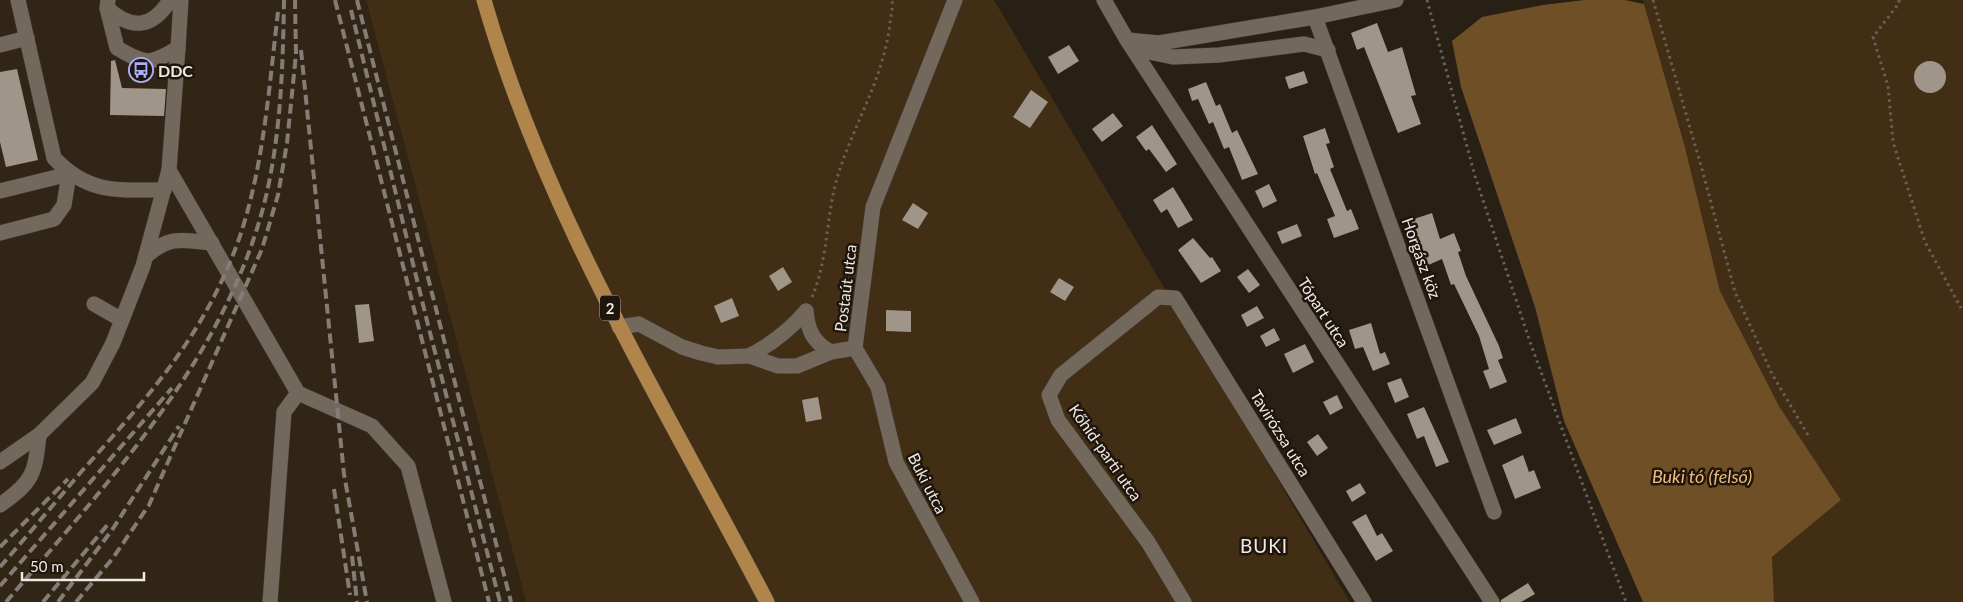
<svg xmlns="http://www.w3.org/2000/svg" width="1963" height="602" viewBox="0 0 1963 602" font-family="Lato,sans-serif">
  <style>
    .built { fill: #312515 }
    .green { fill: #422e14 }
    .water { fill: #6f4f26 }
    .building { fill: #a09589 }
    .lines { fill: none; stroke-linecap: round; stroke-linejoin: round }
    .minor-casing { stroke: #413a34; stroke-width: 16 }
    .major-casing { stroke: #413a34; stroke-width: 16 }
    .path { stroke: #696158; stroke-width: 3; stroke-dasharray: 2.5 4; stroke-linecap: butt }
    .minor { stroke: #72685c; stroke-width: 15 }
    .major { stroke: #b0854b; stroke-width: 15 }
    .rail { stroke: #857d75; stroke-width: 4; stroke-dasharray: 10 5; stroke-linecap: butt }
    .labels { text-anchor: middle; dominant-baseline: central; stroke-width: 5; stroke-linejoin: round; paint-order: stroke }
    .shield { fill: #1e160c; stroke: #b1aaa3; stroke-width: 1 }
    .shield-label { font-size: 15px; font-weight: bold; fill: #f0eae4 }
    .poi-label { font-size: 16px; font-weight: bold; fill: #f0eae4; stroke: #1e160c; text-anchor: start }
    .street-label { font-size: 16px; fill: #f0eae4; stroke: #1e160c }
    .water-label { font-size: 18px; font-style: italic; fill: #f0bb7b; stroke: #1e160c }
    .quarter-label { font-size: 19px; letter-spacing: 1px; fill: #f0eae4; stroke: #1e160c }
  </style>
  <rect width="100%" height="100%" fill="#281f15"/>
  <path class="built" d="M0 0H366L526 602H0Z"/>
  <g class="green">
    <path d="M366 0H994L1350 602H526Z"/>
    <path d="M1643 0H1963V602H1774L1772 557 1841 500 1779 406 1720 291 1685 147Z"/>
  </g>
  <path class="water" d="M1584 0H1625L1644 4 1685 147 1720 291 1779 406 1841 500 1772 557 1774 602H1643L1564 421 1535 307 1461 87 1452 41 1482 17 1543 5Z"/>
  <g class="building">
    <path d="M1377 23 1388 52 1402 47 1416 95 1411 96 1421 124 1398 133 1364 47 1357 50 1351 33Z"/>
    <path d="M1069 45 1079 61 1058 74 1048 57Z"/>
    <path d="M115 60 122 88 166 89 164 116 110 115 111 61Z"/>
    <circle cx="1930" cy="77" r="16"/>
    <path d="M17 69 38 160 6 167 0 142V72Z"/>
    <path d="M1304 71 1308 83 1289 89 1285 77Z"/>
    <path d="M1206 82 1216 106 1220 104 1232 133 1237 130 1258 174 1242 180 1229 147 1224 149 1213 122 1209 124 1198 99 1192 101 1188 89Z"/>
    <path d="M1031 90 1048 102 1030 128 1013 117Z"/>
    <path d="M1113 113 1123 126 1102 142 1092 129Z"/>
    <path d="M1152 125 1177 164 1166 172 1149 149 1146 151 1136 137Z"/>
    <path d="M1325 128 1330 143 1326 144 1334 167 1330 169 1347 211 1351 209 1359 229 1334 238 1327 219 1335 216 1317 173 1315 174 1303 136Z"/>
    <path d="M1269 184 1277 201 1263 208 1255 191Z"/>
    <path d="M1173 187 1193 220 1178 228 1167 209 1161 213 1153 200Z"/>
    <path d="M913 203 928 213 918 229 902 220Z"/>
    <path d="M1432 213 1440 239 1454 233 1461 251 1458 252 1466 276 1499 346 1503 358 1498 360 1507 382 1490 389 1483 371 1489 369 1479 336 1454 284 1451 285 1442 259 1426 266 1418 249 1411 220Z"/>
    <path d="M1297 224 1302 236 1282 244 1277 232Z"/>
    <path d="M1193 238 1210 258 1212 257 1221 271 1201 283 1178 250Z"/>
    <path d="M783 267 792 282 778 291 769 276Z"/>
    <path d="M1248 269 1260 285 1249 293 1237 277Z"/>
    <path d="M1059 278 1074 287 1065 301 1050 292Z"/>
    <path d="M732 298 739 316 721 323 714 306Z"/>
    <path d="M369 304 374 341 359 343 355 305Z"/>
    <path d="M1257 306 1264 318 1247 327 1241 315Z"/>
    <path d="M886 310 911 311V332L886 331Z"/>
    <path d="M1371 323 1380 354 1385 352 1390 364 1373 371 1363 347 1355 349 1349 330Z"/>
    <path d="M1274 328 1280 340 1266 347 1260 336Z"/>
    <path d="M1305 344 1314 362 1293 373 1284 354Z"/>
    <path d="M1401 378 1409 397 1395 403 1387 383Z"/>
    <path d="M1337 395 1343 408 1330 415 1323 402Z"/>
    <path d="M818 397 822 419 806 422 802 400Z"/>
    <path d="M1424 407 1449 462 1436 467 1424 436 1417 439 1407 414Z"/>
    <path d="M1516 418 1522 433 1494 445 1487 430Z"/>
    <path d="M1318 434 1328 448 1317 456 1307 442Z"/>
    <path d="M1523 455 1529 472 1534 470 1541 488 1515 499 1502 465Z"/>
    <path d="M1360 483 1366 493 1352 502 1346 491Z"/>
    <path d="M1366 514 1377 536 1382 533 1393 551 1376 561 1352 522Z"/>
    <path d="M1528 583 1535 594 1521 602H1501V600Z"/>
  </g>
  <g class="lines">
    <defs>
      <g id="minor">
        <path d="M18 0 54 158C88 194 117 190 164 190"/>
        <path d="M108 0 107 8 117 48C146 65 150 65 178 48L181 0"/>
        <path d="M1104 0 1127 40 1492 602"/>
        <path d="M107 8C131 30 152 29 170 0"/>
        <path d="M1315 17 1494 512"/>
        <path d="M1127 40 1159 43 1315 17 1396 0"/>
        <path d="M0 45 27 38"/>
        <path d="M1138 46 1149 52 1173 57 1219 55 1304 44 1328 50"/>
        <path d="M178 48 169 170 298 393 372 426 408 466 444 602"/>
        <path d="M0 191 69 174 64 205 54 219 0 233"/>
        <path d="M146 256C171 235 181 240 212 243"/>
        <path d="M94 304 122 320"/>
        <path d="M806 311C808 331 813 342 831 352"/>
        <path d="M619 327 639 324 682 347 701 353 718 357 749 356 778 366H797L831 352 855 348"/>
        <path d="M855 348 873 207 955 0"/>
        <path d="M855 348 878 387 896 462 972 602"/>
        <path d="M749 356C772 344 789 331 806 311"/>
        <path d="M0 462 39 435 92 383 113 343 143 266 169 170"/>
        <path d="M0 505C33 482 35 474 39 435"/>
        <path d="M270 602 284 412 298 393"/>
        <path d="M1184 602 1148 542 1058 420 1049 395 1061 375 1158 297 1175 298 1364 602"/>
      </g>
      <path id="major" d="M484 0C545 214 665 406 767 602"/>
    </defs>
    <use href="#minor" class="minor-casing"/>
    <use href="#major" class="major-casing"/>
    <g class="path">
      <path d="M1427 0 1475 176 1530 342 1626 602"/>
      <path d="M1653 0 1702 169 1735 292 1772 374 1808 435"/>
      <path d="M1899 0V3L1873 37 1888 86 1893 142 1925 242 1961 308"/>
      <path d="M812 297C828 260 826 217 837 178 853 125 884 78 890 23 891 15 893 7 892 0"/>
    </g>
    <use href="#minor" class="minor"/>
    <use href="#major" class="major"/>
    <g class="rail">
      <path d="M335 0 489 602"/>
      <path d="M357 0 511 602"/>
      <path d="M351 10 428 325 500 602"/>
      <path d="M301 50 344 474 367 602"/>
      <path d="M334 489 350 595"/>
      <path d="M0 547 68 479"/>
      <path d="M352 556 357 602"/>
      <path d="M0 567C27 536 54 504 81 472 148 397 206 334 240 236 264 164 269 87 278 12"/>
      <path d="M0 586 172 388"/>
      <path d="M6 602C110 480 230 353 267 192 281 129 283 64 284 0"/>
      <path d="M43 602 109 523"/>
      <path d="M58 602 112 530 179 426"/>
      <path d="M76 602 113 558 149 505 262 249 278 195 287 143 296 54 295 0"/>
    </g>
  </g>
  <defs>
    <symbol id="bus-ring" viewBox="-11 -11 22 22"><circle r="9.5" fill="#1e160c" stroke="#abaffb" stroke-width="1.5"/><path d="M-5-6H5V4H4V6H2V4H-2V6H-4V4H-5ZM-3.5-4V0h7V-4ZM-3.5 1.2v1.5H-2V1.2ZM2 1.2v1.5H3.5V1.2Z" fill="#abaffb"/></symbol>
  </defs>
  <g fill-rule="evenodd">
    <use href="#bus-ring" x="127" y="56" width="28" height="28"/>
  </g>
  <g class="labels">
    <rect class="shield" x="600" y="295.5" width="20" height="25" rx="4"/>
    <g class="shield-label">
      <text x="610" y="308">2</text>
    </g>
    <g class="poi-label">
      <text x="158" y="70">DDC</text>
    </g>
    <g class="street-label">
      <text transform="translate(1422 258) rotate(70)">Horgász köz</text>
      <text transform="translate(845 288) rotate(-83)">Postaút utca</text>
      <text transform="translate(1324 312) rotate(57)">Tópart utca</text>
      <text transform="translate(1281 433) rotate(58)">Tavirózsa utca</text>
      <text transform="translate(1106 452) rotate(55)">Kőhíd-parti utca</text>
      <text transform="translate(928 483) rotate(63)">Buki utca</text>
    </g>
    <g class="water-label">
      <text x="1702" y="476">Buki tó (felső)</text>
    </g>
    <g class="quarter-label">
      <text x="1264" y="545">BUKI</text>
    </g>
  </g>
  <path d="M22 572v8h122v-8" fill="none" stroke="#f0eae4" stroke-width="2.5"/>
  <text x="30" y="572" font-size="15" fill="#f0eae4" stroke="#1e160c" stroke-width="4" paint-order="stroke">50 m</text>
</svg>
